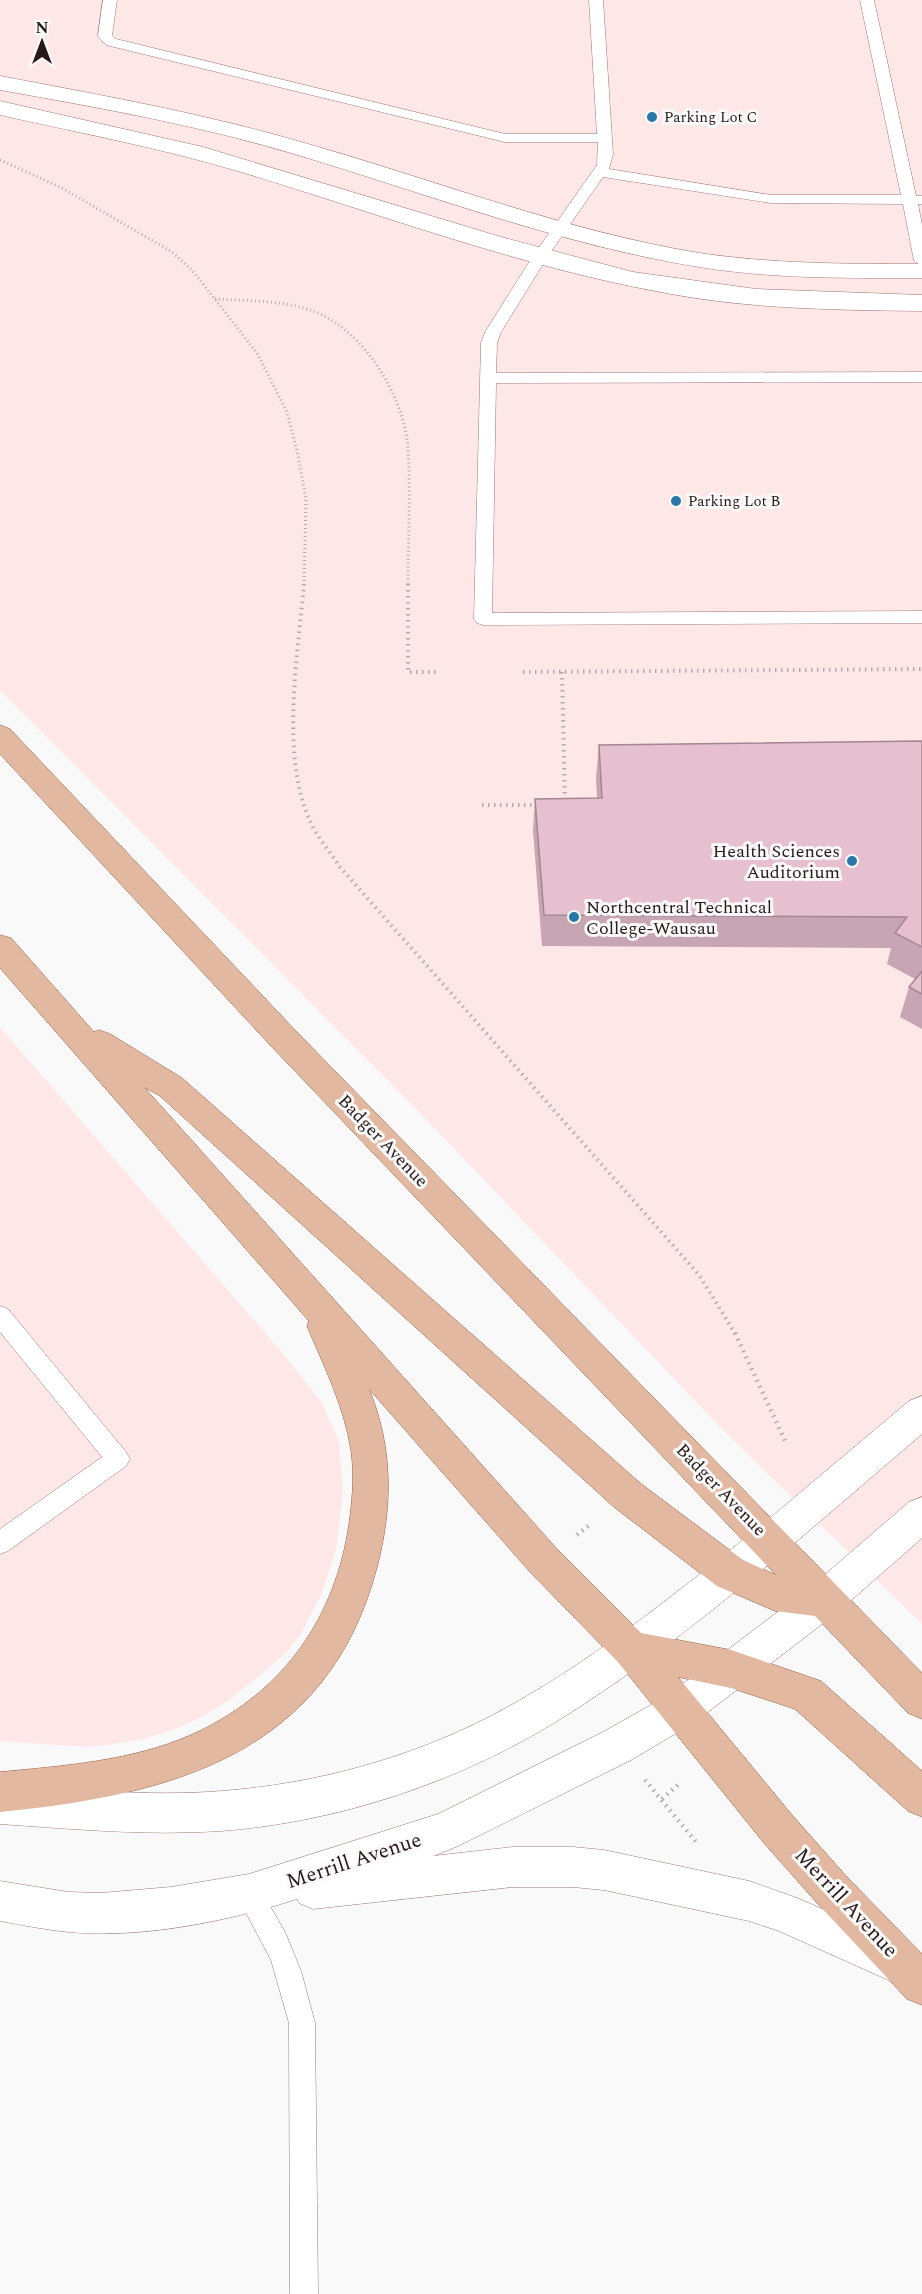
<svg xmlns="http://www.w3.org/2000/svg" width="922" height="2294" viewBox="0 0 922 2294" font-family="Spectral,serif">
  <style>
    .built { fill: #fee8e7 }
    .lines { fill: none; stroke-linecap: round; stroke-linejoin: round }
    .service-casing { stroke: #9e7776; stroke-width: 1 }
    .minor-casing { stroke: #9e7776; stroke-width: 1 }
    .secondary-casing { stroke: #9e7776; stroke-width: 1 }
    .primary-casing { stroke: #956147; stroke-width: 1 }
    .path-far2 { stroke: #b1acac; stroke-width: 3; stroke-dasharray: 1 3; stroke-linecap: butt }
    .path-far1 { stroke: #b1acac; stroke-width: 4; stroke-dasharray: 1.5 4.5; stroke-linecap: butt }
    .path { stroke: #b1acac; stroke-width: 4.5; stroke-dasharray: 1.5 5; stroke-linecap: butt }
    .service { fill: #fff; fill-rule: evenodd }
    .minor { fill: #fff; fill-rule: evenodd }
    .secondary { fill: #fff; fill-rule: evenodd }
    .primary { fill: #e2b8a0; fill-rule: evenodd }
    .wall { fill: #c7a5b2 }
    .building { fill: #e7c0cf; stroke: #a28691; stroke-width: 1.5 }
    .poi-dot { fill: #2778a9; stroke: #f9f9f9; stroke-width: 2 }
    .labels { text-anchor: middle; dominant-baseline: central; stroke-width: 6; stroke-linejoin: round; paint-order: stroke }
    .far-poi-label { font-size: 15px; fill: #281818; stroke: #f9f9f9; text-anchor: start }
    .poi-label { font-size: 18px; fill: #281818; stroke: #f9f9f9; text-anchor: end }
    .street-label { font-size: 18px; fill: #281818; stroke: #f9f9f9 }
    .near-street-label { font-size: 21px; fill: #281818; stroke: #f9f9f9 }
  </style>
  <rect width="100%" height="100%" fill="#f9f9f9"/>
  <g class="built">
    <path d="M0 0H922V1624L725 1432 418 1111 0 690Z"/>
    <path d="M0 1027 286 1357 322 1403 339 1441 343 1492 336 1549 322 1593 302 1632 287 1652 258 1677 228 1701 205 1715 178 1728 143 1739 108 1745 86 1747 0 1741Z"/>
  </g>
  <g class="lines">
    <defs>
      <g id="service">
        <path d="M103 0H117L112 35 116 39 505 134H597L589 0H603L613 154 609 169 771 195H901L860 0H874L916 196H922V204H918L922 225V266L914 261 903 204 771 203 603 177 548 256 501 332 497 343 496 373 922 372V382L496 383 492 613 922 611V623L483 625 477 623 474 619 481 343 485 332 533 256 597 165 598 142H505L106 45 98 36Z"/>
        <path d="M0 1306 8 1309 126 1452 130 1459 126 1466 8 1551 0 1554V1529L102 1457 0 1332Z"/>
        <path d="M249 1881 258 1885 285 1932 301 1971 315 2023 318 2294H290L289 2023 271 1960 236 1894 240 1885Z"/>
      </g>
      <g id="minor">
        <path d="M0 76C106 96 212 115 315 146 443 183 567 231 699 253 773 264 848 264 922 264V278C848 278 773 279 699 267 563 245 433 196 301 156 203 126 101 108 0 90Z"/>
        <path d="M0 101 203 147 501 237 633 272 756 289 922 295V311C838 310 753 309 671 294 524 268 383 215 241 172 161 148 80 133 0 115Z"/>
        <path d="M922 1396V1434L783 1553 770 1558 757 1553 751 1541 757 1529 909 1401Z"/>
        <path d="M922 1497V1538L839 1611 826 1616 813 1611 807 1598 813 1585 909 1502Z"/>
      </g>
      <g id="secondary">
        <path d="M770 1524 783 1529 789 1541 783 1553C709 1613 636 1673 554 1723 455 1783 338 1822 221 1831 148 1836 73 1829 0 1824V1784C74 1789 148 1797 222 1791 314 1784 408 1759 491 1716 587 1666 672 1596 757 1529Z"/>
        <path d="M826 1580 839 1585 845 1598 839 1611 695 1722 631 1760 458 1846 433 1856 513 1847H573L604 1850 749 1881 797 1898 910 1947 916 1962 910 1977 895 1983 779 1931 749 1921 604 1890 573 1887H513L313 1909 299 1903 297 1899C229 1921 141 1939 69 1932 46 1930 23 1925 0 1921V1881L68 1892 101 1893 171 1887 249 1874 438 1814 603 1732 667 1696 813 1585Z"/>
      </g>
      <path id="primary" d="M0 725 10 729 294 1029 922 1673V1719L908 1713 815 1616 775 1611 717 1586 614 1507 160 1096 144 1087 557 1549 641 1633 731 1650 821 1681 922 1771V1817L908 1811 795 1709 731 1688 678 1677 792 1815 846 1876 922 1954V2005L907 1999 818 1904 764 1843 618 1662 531 1573 369 1389C393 1447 393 1506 377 1567 328 1755 171 1795 0 1812V1772C63 1766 132 1761 191 1735 278 1696 332 1625 348 1531 352 1505 355 1477 351 1450 344 1406 324 1366 307 1326L309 1321 0 968V935L11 938 94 1032 99 1030 110 1034 182 1078 640 1483 743 1560 776 1575 272 1047 0 754Z"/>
    </defs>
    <use href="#service" class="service-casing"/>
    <use href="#minor" class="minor-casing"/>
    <use href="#secondary" class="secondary-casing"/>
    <use href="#primary" class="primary-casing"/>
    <g class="path-far2">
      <path d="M0 160 62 188 172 252 192 270 257 353 287 412 298 455 306 499 304 585"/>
      <path d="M215 299C246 301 280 300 310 310 362 327 404 395 408 448 411 494 408 540 408 585"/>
    </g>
    <g class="path-far1">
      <path d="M304 584C298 654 280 756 310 821 317 837 330 852 340 867L699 1275 736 1335"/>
      <path d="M408 584V672H440"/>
      <path d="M523 672 922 669"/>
      <path d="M562 672 565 803"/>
      <path d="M482 805H539"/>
    </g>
    <g class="path">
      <path d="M735 1333 786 1443"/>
      <path d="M577 1535 592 1523"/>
      <path d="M645 1780 697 1843"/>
      <path d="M662 1799 681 1782"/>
    </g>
    <use href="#service" class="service"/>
    <use href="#minor" class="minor"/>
    <use href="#secondary" class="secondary"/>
    <use href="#primary" class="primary"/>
  </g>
  <path class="wall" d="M922 741V1029L900 1017 909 987 915 979 887 964 891 948 542 946 533 831 535 799 597 798 596 777 599 745Z"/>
  <g class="building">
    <path d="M922 741V947L895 933 907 917 544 915 535 799 602 798 599 745Z"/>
    <path d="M922 971V994L909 987Z"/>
  </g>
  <g class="poi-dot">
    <circle cx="652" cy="117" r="6"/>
    <circle cx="676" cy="501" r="6"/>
    <circle cx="852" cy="861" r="6"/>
    <circle cx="574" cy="917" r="6"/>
  </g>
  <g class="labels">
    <g class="far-poi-label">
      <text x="664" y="117">Parking Lot C</text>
      <text x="688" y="501">Parking Lot B</text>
    </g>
    <g class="poi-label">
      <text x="840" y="851">Health Sciences<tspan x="840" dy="21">Auditorium</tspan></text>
      <text x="586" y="907" text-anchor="start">Northcentral Technical<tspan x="586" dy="21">College-Wausau</tspan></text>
    </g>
    <g class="street-label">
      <text transform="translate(383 1141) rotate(46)">Badger Avenue</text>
      <text transform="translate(721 1490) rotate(46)">Badger Avenue</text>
    </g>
    <g class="near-street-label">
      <text transform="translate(354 1861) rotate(-18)">Merrill Avenue</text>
      <text transform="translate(846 1903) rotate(47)">Merrill Avenue</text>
    </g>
  </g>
  <g transform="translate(42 42)" stroke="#f9f9f9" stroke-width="4.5" paint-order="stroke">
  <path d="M0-4.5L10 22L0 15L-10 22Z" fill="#281818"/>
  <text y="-9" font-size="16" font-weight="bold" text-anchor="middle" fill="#281818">N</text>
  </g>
</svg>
